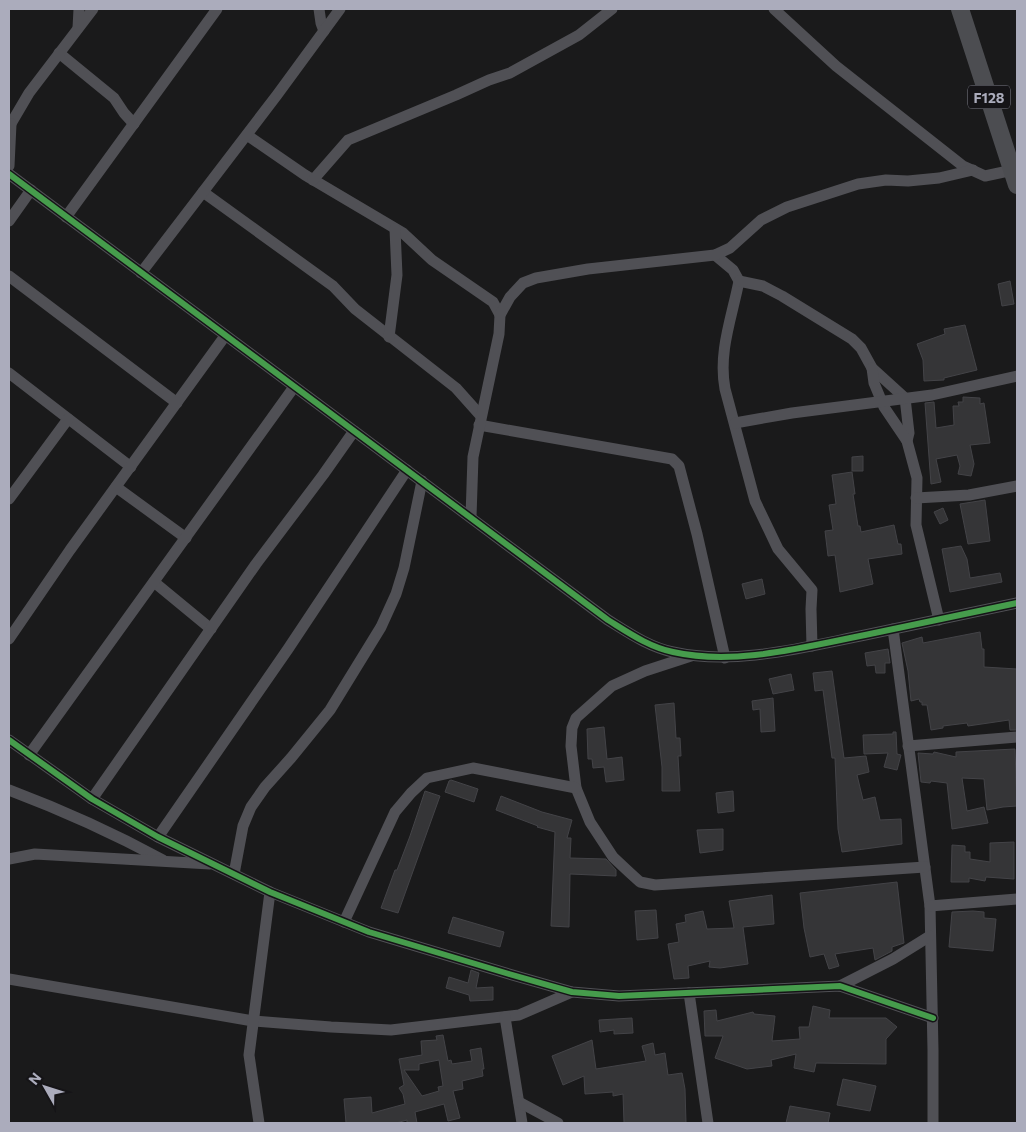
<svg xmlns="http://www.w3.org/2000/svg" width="1026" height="1132" viewBox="0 0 1026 1132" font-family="Commissioner,sans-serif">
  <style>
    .building { fill: #353537; stroke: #434347; fill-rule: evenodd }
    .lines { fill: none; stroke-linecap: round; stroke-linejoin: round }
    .street { stroke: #505055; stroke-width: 11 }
    .primary { stroke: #4c4d51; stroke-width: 18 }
    .cycleway-casing { stroke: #151417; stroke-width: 9 }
    .cycleway { stroke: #469c4c; stroke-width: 6 }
    .labels { text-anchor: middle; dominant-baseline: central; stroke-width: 4; stroke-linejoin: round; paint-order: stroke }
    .shield { fill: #151417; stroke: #7e7e8a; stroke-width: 1 }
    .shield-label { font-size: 14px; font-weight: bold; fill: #abacbc }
  </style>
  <rect width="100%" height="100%" fill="#1a1a1b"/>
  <g class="building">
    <path d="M1010 281 1014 304 1002 306 998 284Z"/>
    <path d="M965 325 977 370 944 378V380L924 381 923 360 917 344 945 334 944 329Z"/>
    <path d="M963 397 980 398V404L984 403 990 443 970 445 974 464 971 476 958 474 960 466 957 455 936 459 941 482 931 484 925 403 934 402 936 428 954 425 953 406H959L958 402H963Z"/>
    <path d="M863 456V471H852V457Z"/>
    <path d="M852 472 855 494H853L858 526H860L861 532 894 525 898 544H901L902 554 868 559 873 584 840 592 835 555 828 556 825 531 833 530 829 505 836 504 832 475Z"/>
    <path d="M985 500 990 541 968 544 960 504Z"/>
    <path d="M943 508 948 520 940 524 934 512Z"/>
    <path d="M961 546 967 559 970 578 1000 573 1002 582 950 592 942 549Z"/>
    <path d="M762 579 765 594 746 599 742 584Z"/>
    <path d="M980 632 982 649H984V667L1017 669V730H1010L1009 720 968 726 967 723 943 726V728L931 730 927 705H922V702H920L919 699 911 701 908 671 902 643 922 637 923 643Z"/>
    <path d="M888 649 890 663H885V673H876L875 665 867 666 865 653Z"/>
    <path d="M832 671 844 758 866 756 869 772 857 775 863 800 875 797 880 820 901 819 902 844 842 852 838 829 835 758H832L823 690 815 691 813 673Z"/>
    <path d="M791 674 794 690 773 694 769 679Z"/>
    <path d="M773 698 775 731 761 732 760 709 753 710 752 701Z"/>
    <path d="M674 703 676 738H680L681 756H678L680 791H662V767L655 705Z"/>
    <path d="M604 727 607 759 622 757 624 780 606 782 604 767 593 768 592 759H588L587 729Z"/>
    <path d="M893 732H896L897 754 901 755 897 770 884 767 888 753 864 754 863 735 893 734Z"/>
    <path d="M1015 749 1017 806 1003 807 987 810 984 779 962 778 967 811 984 807 988 823 952 829 947 783 931 781 930 783 921 782 918 753 933 754 934 752 956 757V752Z"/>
    <path d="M451 780 478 789 474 802 445 792 449 781Z"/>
    <path d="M425 791 440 796 398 913 381 908 395 870H397L410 836Z"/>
    <path d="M733 791 734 811 718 813 716 793Z"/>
    <path d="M501 796 542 812 572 820 567 838H571L570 858 606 859 616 870V876L570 874 569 927 551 926 555 832 537 827 538 826 496 810Z"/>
    <path d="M723 829V850L700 853 697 830Z"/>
    <path d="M1014 842V879L986 877 985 881 969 878V882H951L952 845 965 846V852H970V859L990 862V843Z"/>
    <path d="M897 882 904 943 892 947V951L875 960 873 948 835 954 839 966 829 969 824 954 810 957 804 928 800 893Z"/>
    <path d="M772 895 774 924 743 927 748 964 720 968 709 967 710 961 688 966 689 978 674 979 668 944 679 942 676 924 686 922 685 915 703 911 707 929 734 928 729 901Z"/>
    <path d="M656 910 658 938 637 940 635 911Z"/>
    <path d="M973 911 984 912V918L996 919 993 951 949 947 952 912Z"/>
    <path d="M453 917 504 932 500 947 448 933Z"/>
    <path d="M471 970 479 973 476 988 493 987V1000L470 1001 469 995 446 988 449 977 468 983Z"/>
    <path d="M813 1006 830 1010 829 1018H886L897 1027 886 1039V1064L816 1063 814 1072 794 1068 796 1054 771 1060 772 1066 747 1069 715 1058 723 1036H705L704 1011 716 1010 717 1021 753 1012 754 1014 775 1016 772 1041 800 1039 799 1027H809Z"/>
    <path d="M632 1018 633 1033 614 1034V1030L600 1032 599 1020Z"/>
    <path d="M443 1035 448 1061 451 1060 452 1064 472 1061 470 1050 481 1048 484 1069H482L483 1076 462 1081 463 1089 453 1091 460 1118 448 1121 444 1104 415 1112 417 1123H407V1120L396 1123H346L344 1099 371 1097 372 1113 405 1104 403 1094 399 1088 404 1085 399 1059 422 1055 421 1041 437 1040 436 1036ZM439 1060 443 1086 438 1087 439 1091 422 1096 404 1070H419V1064Z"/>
    <path d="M592 1040 596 1069 646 1061 642 1046 653 1043 655 1055 665 1053 668 1075 682 1073 685 1089 686 1123H624L623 1094 613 1096V1092L585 1094 584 1076 563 1085 552 1056Z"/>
    <path d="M843 1079 876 1086 870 1111 837 1105Z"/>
    <path d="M790 1106 830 1113 828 1123H786Z"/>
  </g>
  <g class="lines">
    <g class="street">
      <path d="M319 9 321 23 324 31"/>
      <path d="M774 9 836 66 963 166 985 176 1013 170"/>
      <path d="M78 28 79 9"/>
      <path d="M59 53 114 98 124 113 134 124"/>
      <path d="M9 127 29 93 93 9"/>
      <path d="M247 135 305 175 403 233 432 260 493 302 500 315"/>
      <path d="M9 166 11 124"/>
      <path d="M9 174 608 620C629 633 649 647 673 652 735 666 804 647 865 635 916 624 966 614 1017 603"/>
      <path d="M313 180 348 140 456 95 489 80 510 73 579 35 612 9"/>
      <path d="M203 192 333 286 355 309 456 388 481 416"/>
      <path d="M66 217 217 9"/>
      <path d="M9 221 31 190"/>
      <path d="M715 255 733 270 739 281C732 317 718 352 725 389L755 501 778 549 812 590 811 609 812 646"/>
      <path d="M141 273 277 95 340 9"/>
      <path d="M9 276 177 403"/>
      <path d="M739 281 763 286 782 296 852 339 861 348 872 368 905 398 909 433 907 441"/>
      <path d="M389 337 397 275 395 229"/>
      <path d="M872 368 874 383 884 407 907 441 917 478 916 525 939 620"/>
      <path d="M9 373 131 467"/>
      <path d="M735 423 792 413 932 395 1017 376"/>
      <path d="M479 425 672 459 679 466 697 534 725 658"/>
      <path d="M116 487 186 538"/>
      <path d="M916 498 969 495 1017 486"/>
      <path d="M9 499 68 419"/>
      <path d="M471 517 473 457 499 334 500 315 510 297 523 283 536 278 588 269 715 255 730 248 761 220 787 207 858 184 886 180 908 181 939 178 973 170"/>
      <path d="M154 582 211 629"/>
      <path d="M893 629 930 906 933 1050V1123"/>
      <path d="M9 639 70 550 225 336"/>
      <path d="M691 656 645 671 612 686 576 718 572 728 571 746 576 788 590 822 613 857 629 872 640 882 655 885 925 867"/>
      <path d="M9 740 92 799 158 837 270 892 369 932 509 974 572 992 619 996 840 986 933 1018"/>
      <path d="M908 746 1017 737"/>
      <path d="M29 755 294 387"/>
      <path d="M9 790C62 810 113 833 163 860"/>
      <path d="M92 799 256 564 323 475 354 431"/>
      <path d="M158 837 288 649 407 470"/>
      <path d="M9 859 35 854 210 864"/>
      <path d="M234 874 243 826 251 807 265 787 291 758 330 710 381 627 396 594 404 568 422 481"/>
      <path d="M930 906 1017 899"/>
      <path d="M344 922 395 812 411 793 427 778 473 768 576 788"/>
      <path d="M9 979 253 1021 331 1027 391 1030 519 1015 572 992"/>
      <path d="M840 986 893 959 930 936"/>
      <path d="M689 993 708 1123"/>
      <path d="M505 1017 522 1123"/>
      <path d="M519 1102 558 1123"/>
      <path d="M259 1123 249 1055 270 892"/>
    </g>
    <path class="primary" d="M960 9 1017 185"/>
    <defs>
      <g id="cycleway">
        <path d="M9 174 608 620C629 633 649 647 673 652 735 666 804 647 865 635 916 624 966 614 1017 603"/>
        <path d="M9 740 92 799 158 837 270 892 369 932 509 974 572 992 619 996 840 986 933 1018"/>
      </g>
    </defs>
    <use href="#cycleway" class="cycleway-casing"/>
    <use href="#cycleway" class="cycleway"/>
  </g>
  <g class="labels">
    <rect class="shield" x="968" y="85.5" width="42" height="23" rx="4"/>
    <g class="shield-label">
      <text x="989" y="97">F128</text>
    </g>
  </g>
  <rect width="1026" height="1132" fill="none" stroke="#abacbc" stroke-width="20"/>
  <g transform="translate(45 1087) rotate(309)" stroke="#151417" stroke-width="4" paint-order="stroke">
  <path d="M0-4L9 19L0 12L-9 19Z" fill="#abacbc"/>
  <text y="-8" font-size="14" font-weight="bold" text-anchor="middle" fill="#abacbc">N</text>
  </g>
</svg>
